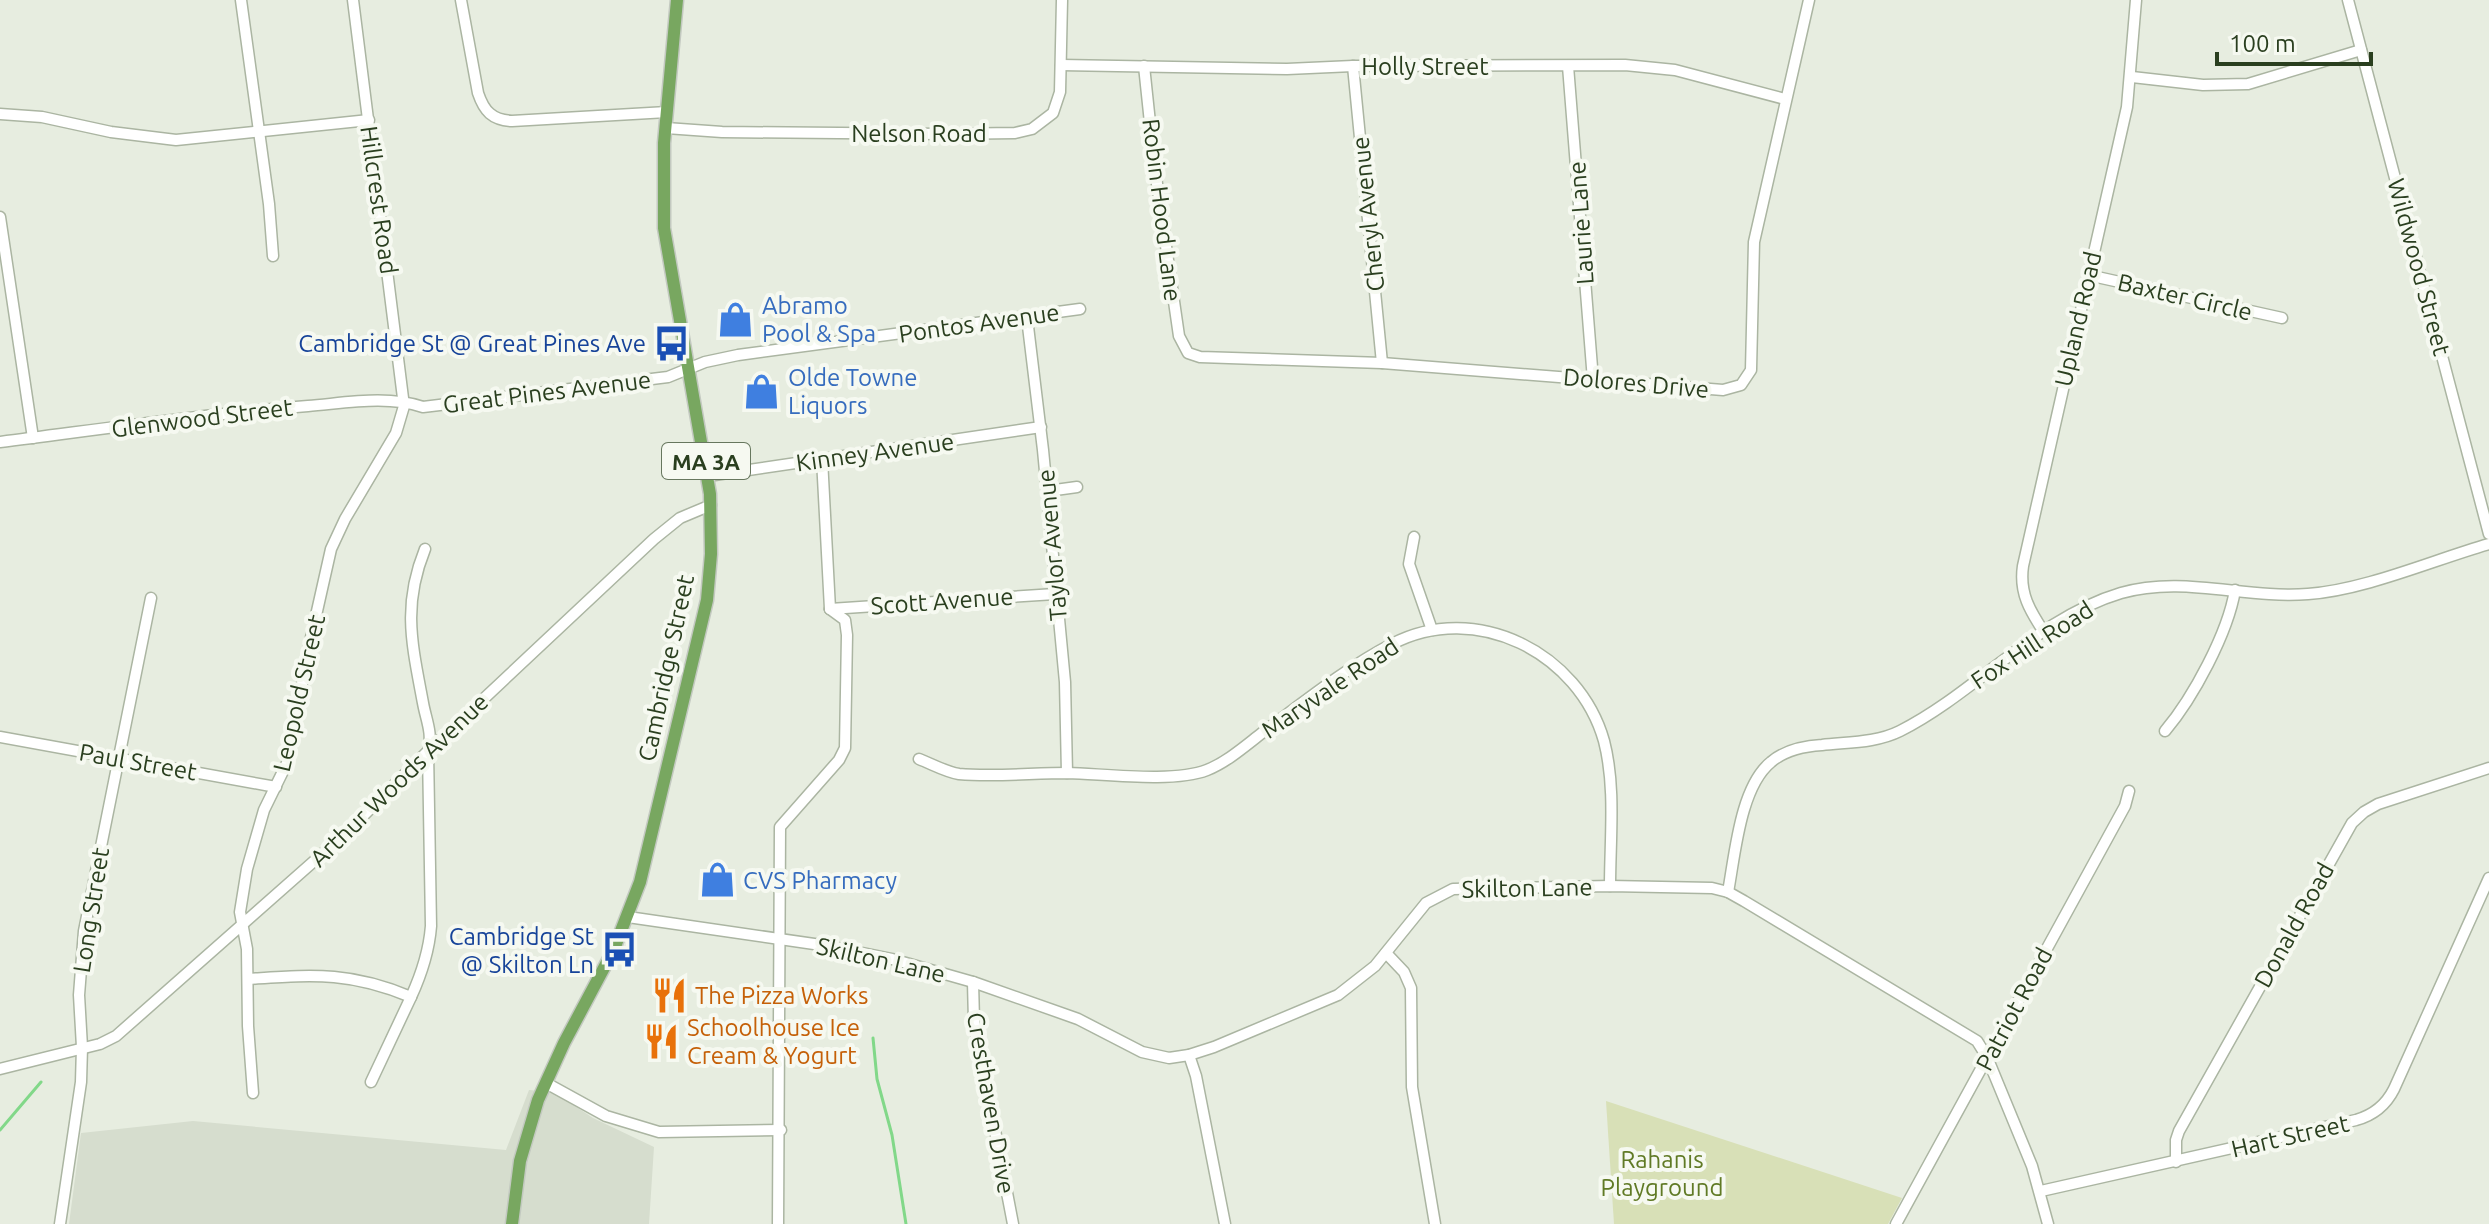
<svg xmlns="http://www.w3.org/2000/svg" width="2489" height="1224" viewBox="0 0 2489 1224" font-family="Ubuntu,sans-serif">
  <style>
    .built { fill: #d6ddce }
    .green { fill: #d8e0b7 }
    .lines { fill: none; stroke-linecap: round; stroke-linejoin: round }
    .stream { stroke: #82d889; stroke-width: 3 }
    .minor-casing { stroke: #abb5a2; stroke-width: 13 }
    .major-casing { stroke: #c3c9c0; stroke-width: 15 }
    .minor { stroke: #fff; stroke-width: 10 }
    .major { stroke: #78a760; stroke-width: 12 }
    .labels { text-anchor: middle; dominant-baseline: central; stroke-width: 8; stroke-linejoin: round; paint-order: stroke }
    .shield { fill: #f6f9f1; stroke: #67775e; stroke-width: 2 }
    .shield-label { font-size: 22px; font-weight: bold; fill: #2a3f1f }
    .street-label { font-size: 24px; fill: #2a3f1f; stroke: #f6f9f1 }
    .shop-label { font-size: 24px; fill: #366cbe; stroke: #f6f9f1; text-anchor: start }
    .transit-label { font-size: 24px; fill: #164399; stroke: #f6f9f1; text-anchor: end }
    .food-label { font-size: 24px; fill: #c56008; stroke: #f6f9f1; text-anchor: start }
    .park-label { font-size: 24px; fill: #607a25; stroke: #f6f9f1 }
  </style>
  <rect width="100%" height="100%" fill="#e7ede0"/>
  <path class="built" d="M529 1090 554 1092 593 1118 654 1147 649 1224H69L81 1133 193 1121 506 1150Z"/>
  <path class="green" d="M1606 1101 1902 1198 1888 1224H1614Z"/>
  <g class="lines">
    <g class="stream">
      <path d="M873 1038 877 1079 892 1135 906 1224"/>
      <path d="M0 1130 41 1082"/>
    </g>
    <defs>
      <g id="minor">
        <path d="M241 0 269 204 273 256"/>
        <path d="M461 0 478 93C484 111 492 120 512 121L667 112"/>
        <path d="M2348 0 2489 534"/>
        <path d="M1061 65 1287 69 1353 66 1625 65 1675 70 1785 99"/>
        <path d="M1144 66 1155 170 1179 336 1188 353 1200 357 1382 363 1723 390 1741 385 1751 370 1754 242 1809 0"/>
        <path d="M1353 66 1382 363"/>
        <path d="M1568 66 1593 380"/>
        <path d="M2132 77 2203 85 2248 84 2361 50"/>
        <path d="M0 114 42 117 111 132 176 140 369 120"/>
        <path d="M666 128 722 132 942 134 1015 133 1032 129 1053 113 1060 92 1062 0"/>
        <path d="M0 217 33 438"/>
        <path d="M2088 275 2282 318"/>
        <path d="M1027 318 1043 450 1065 682 1067 773"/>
        <path d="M0 442C103 429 205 414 308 406 346 403 387 395 423 407L668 377 705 362 738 355 1080 309"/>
        <path d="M822 459 830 609"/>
        <path d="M708 476 1041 427"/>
        <path d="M1048 491 1077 487"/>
        <path d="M1414 537 1409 564 1432 630"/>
        <path d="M830 609 1055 594"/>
        <path d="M2044 632C2030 611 2019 593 2023 566L2127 107 2136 0"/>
        <path d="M2165 731C2193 698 2228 633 2235 590"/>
        <path d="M0 737 276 787"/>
        <path d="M919 759C932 764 946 772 959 774 995 777 1032 773 1068 773 1105 774 1174 783 1207 770 1227 762 1245 746 1262 733 1304 702 1346 668 1392 644 1476 600 1579 653 1604 741 1616 787 1610 839 1610 886"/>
        <path d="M1728 892C1735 855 1740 787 1771 762 1785 750 1805 746 1822 745 1848 742 1876 743 1900 731 1977 692 2037 618 2121 593 2183 575 2245 599 2308 594 2365 590 2433 560 2489 544"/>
        <path d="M628 917 828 946 892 959 973 982 1078 1019 1142 1052 1169 1058 1189 1055 1214 1047 1338 995 1375 966 1426 903 1453 889 1610 886 1712 888 1728 892 1744 901 1977 1041 1987 1057 2032 1166 2048 1224"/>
        <path d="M1386 953 1404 972 1411 988 1412 1087 1435 1224"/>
        <path d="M248 979C312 975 349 971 411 997 422 973 429 952 431 926L428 751C433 733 426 720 423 703 412 644 402 606 425 549"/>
        <path d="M973 982 974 1021 1013 1224"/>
        <path d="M1189 1055 1196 1076 1225 1224"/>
        <path d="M0 1069 100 1044 116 1036 347 832 428 751 654 539 680 518 711 505"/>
        <path d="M371 1082 411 997"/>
        <path d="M546 1083 606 1116 659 1132 781 1130"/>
        <path d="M253 1093 248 1026 247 949 240 912 247 869 264 810 288 761 308 651 331 549 345 519 396 433 404 406 353 0"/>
        <path d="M2176 1162V1140L2179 1131 2352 823 2364 812 2378 804 2489 768"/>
        <path d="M2041 1191 2356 1120C2374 1115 2386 1105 2394 1089L2489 878"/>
        <path d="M60 1224 81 1082 82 1047 79 995 84 931 151 598"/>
        <path d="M778 1224 780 827 839 760 845 748 847 635 845 620 830 609"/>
        <path d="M1896 1224 2125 806 2129 791"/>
      </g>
      <path id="major" d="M512 1224 520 1161 538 1100 564 1043 614 949 640 882 707 600 711 554 710 494 664 228V143L677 0"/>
    </defs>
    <use href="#minor" class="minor-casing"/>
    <use href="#major" class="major-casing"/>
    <use href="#minor" class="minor"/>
    <use href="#major" class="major"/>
  </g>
  <defs>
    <symbol id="shop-bare" viewBox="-9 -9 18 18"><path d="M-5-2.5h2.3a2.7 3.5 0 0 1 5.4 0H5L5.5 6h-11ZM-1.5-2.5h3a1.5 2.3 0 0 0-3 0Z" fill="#3f7fe0" stroke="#f6f9f1" stroke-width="2.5" paint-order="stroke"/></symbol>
    <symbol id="bus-bare" viewBox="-9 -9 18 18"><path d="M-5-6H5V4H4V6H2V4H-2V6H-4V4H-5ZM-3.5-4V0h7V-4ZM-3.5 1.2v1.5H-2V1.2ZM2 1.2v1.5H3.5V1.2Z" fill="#1a4fb4" stroke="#f6f9f1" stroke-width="2.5" paint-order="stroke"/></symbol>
    <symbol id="restaurant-bare" viewBox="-9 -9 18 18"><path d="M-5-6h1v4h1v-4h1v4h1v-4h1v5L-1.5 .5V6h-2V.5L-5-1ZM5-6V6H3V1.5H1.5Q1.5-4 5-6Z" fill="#e8710a" stroke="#f6f9f1" stroke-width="2.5" paint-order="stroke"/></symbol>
  </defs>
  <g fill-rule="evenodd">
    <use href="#shop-bare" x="710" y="294" width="51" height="51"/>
    <use href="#bus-bare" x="646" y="318" width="51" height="51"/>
    <use href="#shop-bare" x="736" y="366" width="51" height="51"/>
    <use href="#shop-bare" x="692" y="854" width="51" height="51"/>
    <use href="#bus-bare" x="594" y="924" width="51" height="51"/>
    <use href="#restaurant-bare" x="644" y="970" width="51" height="51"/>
    <use href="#restaurant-bare" x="636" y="1016" width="51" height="51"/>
  </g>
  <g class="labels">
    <rect class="shield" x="662" y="443" width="88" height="36" rx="6"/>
    <g class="shield-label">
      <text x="706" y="461">MA 3A</text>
    </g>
    <g class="street-label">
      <text x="1425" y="66">Holly Street</text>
      <text x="919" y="133">Nelson Road</text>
      <text transform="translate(379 200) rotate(82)">Hillcrest Road</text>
      <text transform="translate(1162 210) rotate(83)">Robin Hood Lane</text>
      <text transform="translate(1368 214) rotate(-96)">Cheryl Avenue</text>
      <text transform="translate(1581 223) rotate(-94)">Laurie Lane</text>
      <text transform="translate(2419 267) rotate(75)">Wildwood Street</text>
      <text transform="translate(2185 297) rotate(13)">Baxter Circle</text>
      <text transform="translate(2078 319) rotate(-77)">Upland Road</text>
      <text transform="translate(979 323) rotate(-8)">Pontos Avenue</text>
      <text transform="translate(1636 383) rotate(5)">Dolores Drive</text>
      <text transform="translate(547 392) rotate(-7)">Great Pines Avenue</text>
      <text transform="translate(202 418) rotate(-7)">Glenwood Street</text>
      <text transform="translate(875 452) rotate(-8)">Kinney Avenue</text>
      <text transform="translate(1052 545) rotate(-95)">Taylor Avenue</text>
      <text transform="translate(942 601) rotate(-4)">Scott Avenue</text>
      <text transform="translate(2032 645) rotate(-33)">Fox Hill Road</text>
      <text transform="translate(666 668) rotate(-78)">Cambridge Street</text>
      <text transform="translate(1330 688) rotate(-34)">Maryvale Road</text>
      <text transform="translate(299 693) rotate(-77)">Leopold Street</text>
      <text transform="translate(138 762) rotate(10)">Paul Street</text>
      <text transform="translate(399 780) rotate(-44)">Arthur Woods Avenue</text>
      <text transform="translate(1527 888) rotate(-1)">Skilton Lane</text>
      <text transform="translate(91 910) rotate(-81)">Long Street</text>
      <text transform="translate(2294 925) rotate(-61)">Donald Road</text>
      <text transform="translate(881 960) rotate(13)">Skilton Lane</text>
      <text transform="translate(2014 1009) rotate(-62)">Patriot Road</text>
      <text transform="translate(991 1103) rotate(80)">Cresthaven Drive</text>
      <text transform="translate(2290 1136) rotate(-13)">Hart Street</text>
    </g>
    <g class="shop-label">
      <text x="762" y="305">Abramo<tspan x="762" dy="28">Pool &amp; Spa</tspan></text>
      <text x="788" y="377">Olde Towne<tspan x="788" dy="28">Liquors</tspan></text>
      <text x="743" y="880">CVS Pharmacy</text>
    </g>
    <g class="transit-label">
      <text x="646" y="343">Cambridge St @ Great Pines Ave</text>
      <text x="594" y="936">Cambridge St<tspan x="594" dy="28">@ Skilton Ln</tspan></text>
    </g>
    <g class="food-label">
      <text x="695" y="995">The Pizza Works</text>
      <text x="687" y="1027">Schoolhouse Ice<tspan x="687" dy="28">Cream &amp; Yogurt</tspan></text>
    </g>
    <g class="park-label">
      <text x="1662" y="1159">Rahanis<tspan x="1662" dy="28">Playground</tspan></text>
    </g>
  </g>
  <path d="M2217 52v12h154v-12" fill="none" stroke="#2a3f1f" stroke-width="4"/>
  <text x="2229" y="52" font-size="24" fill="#2a3f1f" stroke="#f6f9f1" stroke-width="6" paint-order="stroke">100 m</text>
</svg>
